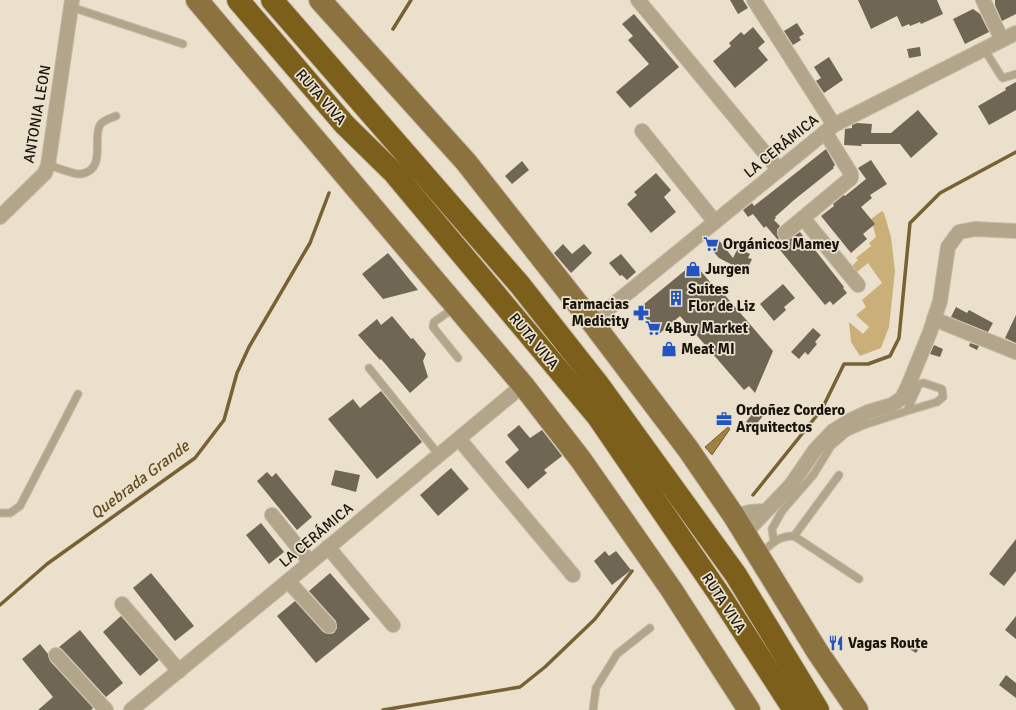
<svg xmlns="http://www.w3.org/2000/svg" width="1016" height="710" viewBox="0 0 1016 710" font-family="Signika,sans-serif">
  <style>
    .green { fill: #cbaf78 }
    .water { fill: #a18142; stroke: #786132 }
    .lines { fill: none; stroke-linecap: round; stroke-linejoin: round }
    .stream { stroke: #786132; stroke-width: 3.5 }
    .building { fill: #6f6654 }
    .lane-casing { stroke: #c4bbaa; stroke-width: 9 }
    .street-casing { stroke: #c4bbaa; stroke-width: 16 }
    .primary-casing { stroke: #c4bbaa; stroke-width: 24 }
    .highway-casing { stroke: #c4bbaa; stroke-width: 24 }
    .lane { stroke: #b3a58a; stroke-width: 7 }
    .street { stroke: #b3a58a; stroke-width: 14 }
    .primary { stroke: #8c723e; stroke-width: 22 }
    .highway { stroke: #7d5f1c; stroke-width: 22 }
    .labels { text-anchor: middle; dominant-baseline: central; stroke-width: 3.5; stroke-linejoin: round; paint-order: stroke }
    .street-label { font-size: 15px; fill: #19150e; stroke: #eae0cc }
    .poi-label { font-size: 15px; font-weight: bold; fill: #19150e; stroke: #eae0cc; text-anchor: start }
    .water-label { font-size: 16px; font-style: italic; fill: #644c1b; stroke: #eae0cc }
  </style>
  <rect width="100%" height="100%" fill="#eae0cc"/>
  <path class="green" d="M882 211 884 213 891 237 895 271 889 327 881 348 860 356 851 342 849 322 863 334 869 327 856 315 866 307 862 300 882 283 868 263 857 272 852 266 858 260 856 258 871 246 869 243 876 237 871 219Z"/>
  <path class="water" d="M728 427 730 429 712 455 705 447Z"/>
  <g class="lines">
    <g class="stream">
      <path d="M393 29 411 0"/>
      <path d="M753 495 822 409 844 364H868L890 356 899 338 910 223 940 193 1016 152"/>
      <path d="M0 605 47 564 195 458 224 420 237 373 249 347 310 243 329 193"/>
      <path d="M383 710 520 687 545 667 595 619 632 571"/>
    </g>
  </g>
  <g class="building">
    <path d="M730 0H743L748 8 738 14Z"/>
    <path d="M858 0H937L943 14 921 24 920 22 910 26 909 24 902 27 897 16 871 29Z"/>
    <path d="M995 0H1016V14L1002 21 995 5Z"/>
    <path d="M973 9 980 14 989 32 965 44 953 19Z"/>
    <path d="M634 14 679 67 630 108 616 92 649 64 628 40 633 36 622 24Z"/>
    <path d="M797 23 804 34 799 37 801 40 793 45 784 31Z"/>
    <path d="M753 27 765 42 758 48 768 60 735 88 713 61 731 46 729 43 741 32 744 35Z"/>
    <path d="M920 47 921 56 909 58 907 49Z"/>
    <path d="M829 57 843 80 824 93 816 81 821 78 814 67Z"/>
    <path d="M1016 82V110L989 125 978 106 1006 90 1005 88Z"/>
    <path d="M918 110 938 134 911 158 900 144H861L862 146 844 145 845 129 852 128V125L857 123 872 124 871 133H891Z"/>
    <path d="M826 149 835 165 833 167 834 168 794 200 775 217 776 218 774 220 780 226 777 230V234L779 239 782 241H787L800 232 811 247 812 246 844 287 843 288 847 293 833 305 830 301 825 305 780 250 784 247 766 226 764 228 753 214 748 217 743 210 752 203 754 206Z"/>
    <path d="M871 160 887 184 870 195 872 198 861 207 875 224 863 234 867 239 851 253 821 216 834 206 833 204 844 195 845 196 866 179 858 168Z"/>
    <path d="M522 161 529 170 512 184 505 176Z"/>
    <path d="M656 173 671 190 664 197 676 212 651 233 627 204 637 195 634 192Z"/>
    <path d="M718 239 733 258 738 248 750 254 748 258 752 259 746 272 719 258 709 247Z"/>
    <path d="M563 244 572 254 584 244 592 253 571 273 554 253Z"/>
    <path d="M388 253 418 290 383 299 362 274Z"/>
    <path d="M621 254 636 272 627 280 622 275 620 276 609 263Z"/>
    <path d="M694 263 715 288 722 295 723 293 773 351 755 393 749 386 744 390 680 316 659 334 638 309Z"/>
    <path d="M783 284 795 298 784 307 786 310 774 321 760 304Z"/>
    <path d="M956 307 967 313 969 310 993 323 988 332 951 317Z"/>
    <path d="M1016 315V343L1005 338Z"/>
    <path d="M392 316 411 339 413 338 426 354 423 361 428 377 410 393 381 359 380 360 358 335 377 319 381 325Z"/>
    <path d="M813 328 821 335 815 342 817 344 808 355 805 352 799 359 791 352Z"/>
    <path d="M970 343 979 346 977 350 969 346Z"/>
    <path d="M934 345 943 349 940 357 930 354Z"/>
    <path d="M381 391 422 442 377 479 328 419 353 399 360 408Z"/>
    <path d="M755 410 763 416 753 428 746 422Z"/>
    <path d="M519 425 530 438 542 430 562 456 544 470 547 473 528 489 505 462 519 450 507 435Z"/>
    <path d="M451 468 469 489 438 516 420 495Z"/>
    <path d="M335 470 360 475 356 492 331 485Z"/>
    <path d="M267 472 272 477 276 473 312 517 297 530 257 481Z"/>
    <path d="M261 523 284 552 269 564 246 535Z"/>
    <path d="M1016 539V571L1004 586 989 574Z"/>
    <path d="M605 551 609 556 616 551 631 570 612 585 594 561Z"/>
    <path d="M151 573 194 626 175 641 133 588Z"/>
    <path d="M330 573 370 619 316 663 277 616 295 601 323 632 330 634 334 633 337 628 336 621 309 591Z"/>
    <path d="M121 616 159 660 140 676 103 632Z"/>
    <path d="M1016 616V639L1005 630Z"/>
    <path d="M80 630 123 683 106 697 62 649 59 647Z"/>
    <path d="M916 638 923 643 916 653 908 648Z"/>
    <path d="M40 644 48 654 50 661 93 708 91 710H38L53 697 22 659Z"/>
    <path d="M1006 675 1016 683V698L999 685Z"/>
  </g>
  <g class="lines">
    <defs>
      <g id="lane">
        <path d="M71 7 183 44"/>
        <path d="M984 49 1001 76 1003 78 1016 74"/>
        <path d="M48 165C56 167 75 175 81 174 107 170 92 138 100 125 103 120 111 118 116 116"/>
        <path d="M454 308 434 322 433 327 458 358"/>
        <path d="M369 368 439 455"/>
        <path d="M0 513H10L20 506 78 394"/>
        <path d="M794 536 839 475"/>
        <path d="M774 542 772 529 782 511 814 474 831 446 846 433 864 425 907 411 919 384 924 383 942 389 943 397 937 402 907 411"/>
        <path d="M761 554C772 543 778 536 794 536L859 579"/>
        <path d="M593 710 596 688 617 654 650 628"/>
      </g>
      <g id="street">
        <path d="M638 0 779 170"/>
        <path d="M754 0 834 125"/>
        <path d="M983 0 1002 40"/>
        <path d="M642 131 715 222"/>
        <path d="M0 217 45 173 48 165 72 0"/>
        <path d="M803 218 858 285"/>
        <path d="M785 233 851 178V174L848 169 825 132"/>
        <path d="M934 319 1016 352"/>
        <path d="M592 322 834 125 1016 33"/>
        <path d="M459 439 573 575"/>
        <path d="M272 515 310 562"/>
        <path d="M734 516 750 512 765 511"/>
        <path d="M748 537 751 527 791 485 815 450 833 431 851 420 868 412 892 405 902 398 908 386 930 332 940 301 948 247 959 232 975 229 1016 231"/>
        <path d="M328 547 393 625"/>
        <path d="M288 581 329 626"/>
        <path d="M122 604 179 671"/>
        <path d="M56 655 106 710"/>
        <path d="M131 710 288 581 523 385"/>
      </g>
      <g id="primary">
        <path d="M197 0 523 385 581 460 671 589 749 710"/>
        <path d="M320 0 466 162 592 322 688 449 734 516 817 651 857 710"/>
      </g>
      <g id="highway">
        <path d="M238 0 345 125 394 173 598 417 723 600 794 710"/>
        <path d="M272 0 520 285 598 384 736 575 818 710"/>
      </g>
    </defs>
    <use href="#lane" class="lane-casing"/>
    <use href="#street" class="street-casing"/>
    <use href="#primary" class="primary-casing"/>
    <use href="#highway" class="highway-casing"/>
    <use href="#lane" class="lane"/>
    <use href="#street" class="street"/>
    <use href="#primary" class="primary"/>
    <use href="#highway" class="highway"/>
  </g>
  <defs>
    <symbol id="supermarket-bare" viewBox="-9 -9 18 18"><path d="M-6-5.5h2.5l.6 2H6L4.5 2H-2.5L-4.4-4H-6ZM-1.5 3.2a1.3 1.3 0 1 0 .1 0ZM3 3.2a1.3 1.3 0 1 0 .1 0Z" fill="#2253c0" stroke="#eae0cc" stroke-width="2.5" paint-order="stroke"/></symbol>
    <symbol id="shop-bare" viewBox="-9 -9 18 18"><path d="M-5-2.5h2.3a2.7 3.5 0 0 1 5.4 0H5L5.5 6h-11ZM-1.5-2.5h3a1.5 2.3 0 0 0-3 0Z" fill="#2253c0" stroke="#eae0cc" stroke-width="2.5" paint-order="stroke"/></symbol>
    <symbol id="building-bare" viewBox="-9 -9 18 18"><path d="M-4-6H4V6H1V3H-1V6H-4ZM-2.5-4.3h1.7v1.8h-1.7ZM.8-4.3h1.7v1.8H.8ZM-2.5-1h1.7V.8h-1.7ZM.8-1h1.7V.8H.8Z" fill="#2253c0" stroke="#eae0cc" stroke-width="2.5" paint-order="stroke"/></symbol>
    <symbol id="pharmacy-bare" viewBox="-9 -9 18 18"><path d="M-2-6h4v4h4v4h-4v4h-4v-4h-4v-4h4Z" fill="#2253c0" stroke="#eae0cc" stroke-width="2.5" paint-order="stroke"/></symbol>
    <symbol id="office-bare" viewBox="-9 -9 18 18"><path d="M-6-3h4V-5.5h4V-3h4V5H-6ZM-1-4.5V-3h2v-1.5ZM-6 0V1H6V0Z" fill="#2253c0" stroke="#eae0cc" stroke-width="2.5" paint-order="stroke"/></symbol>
    <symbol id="restaurant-bare" viewBox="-9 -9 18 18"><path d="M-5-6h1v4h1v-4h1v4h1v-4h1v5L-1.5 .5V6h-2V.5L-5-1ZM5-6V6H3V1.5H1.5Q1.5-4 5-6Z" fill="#2253c0" stroke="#eae0cc" stroke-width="2.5" paint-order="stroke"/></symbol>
  </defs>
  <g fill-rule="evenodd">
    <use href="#supermarket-bare" x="700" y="233" width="22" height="22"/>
    <use href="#shop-bare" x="682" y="258" width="22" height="22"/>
    <use href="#building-bare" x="665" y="287" width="22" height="22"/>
    <use href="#pharmacy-bare" x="630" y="302" width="22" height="22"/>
    <use href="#supermarket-bare" x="642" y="317" width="22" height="22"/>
    <use href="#shop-bare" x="658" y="338" width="22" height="22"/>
    <use href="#office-bare" x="713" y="408" width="22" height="22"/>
    <use href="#restaurant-bare" x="825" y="632" width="22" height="22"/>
  </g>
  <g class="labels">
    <g class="street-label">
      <text transform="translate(321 97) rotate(49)">RUTA VIVA</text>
      <text transform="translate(37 114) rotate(-80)">ANTONIA LEON</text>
      <text transform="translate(781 146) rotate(-39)">LA CERÁMICA</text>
      <text transform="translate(534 341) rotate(50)">RUTA VIVA</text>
      <text transform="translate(316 535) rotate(-40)">LA CERÁMICA</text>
      <text transform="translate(724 603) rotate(57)">RUTA VIVA</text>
    </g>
    <g class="poi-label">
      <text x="723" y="244">Orgánicos Mamey</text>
      <text x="705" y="269">Jurgen</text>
      <text x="688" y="289">Suites<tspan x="688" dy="17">Flor de Liz</tspan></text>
      <text x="629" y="304" text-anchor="end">Farmacias<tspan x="629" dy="17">Medicity</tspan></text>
      <text x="665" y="328">4Buy Market</text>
      <text x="681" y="349">Meat MI</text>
      <text x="736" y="410">Ordoñez Cordero<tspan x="736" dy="17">Arquitectos</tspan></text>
      <text x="848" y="643">Vagas Route</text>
    </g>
    <g class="water-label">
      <text transform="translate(140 480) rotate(-37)">Quebrada Grande</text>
    </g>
  </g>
</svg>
